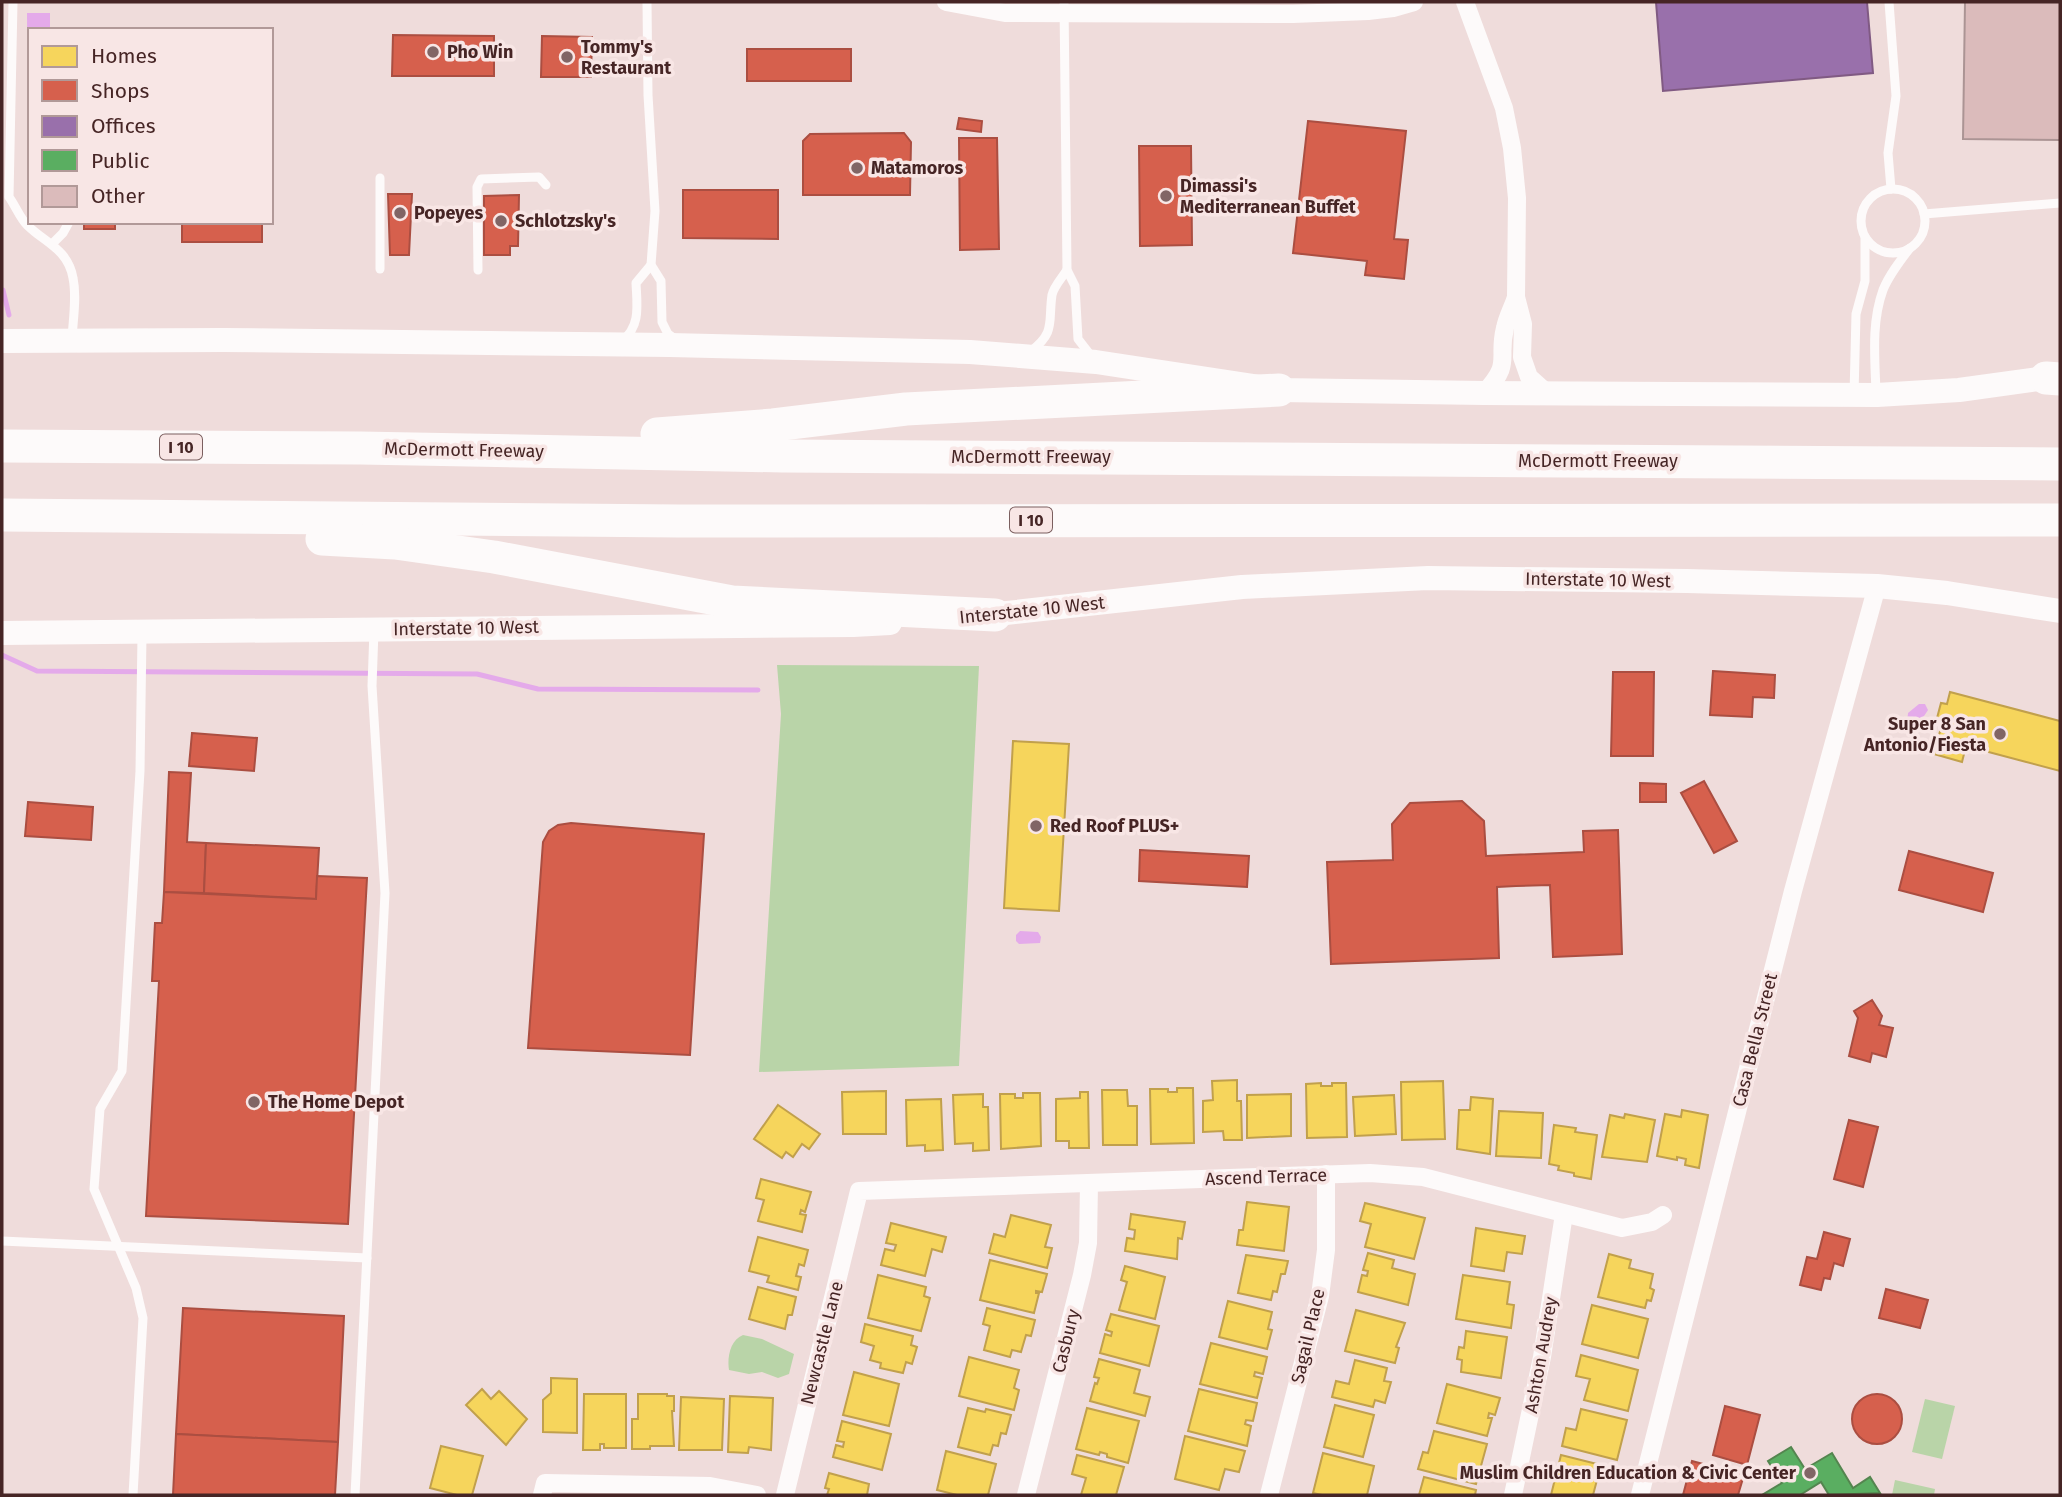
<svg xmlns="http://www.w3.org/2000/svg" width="2062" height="1497" viewBox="0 0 2062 1497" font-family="'Fira Sans',sans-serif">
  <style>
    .green { fill: #b9d4a8 }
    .water { fill: #e4aaea }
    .homes { fill: #f6d55c; stroke: #c1a04c; stroke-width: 2 }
    .shops { fill: #d6604d; stroke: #ab4e41; stroke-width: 2 }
    .offices { fill: #9970ab; stroke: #805a83; stroke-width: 2 }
    .public { fill: #5aae61; stroke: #54854f; stroke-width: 2 }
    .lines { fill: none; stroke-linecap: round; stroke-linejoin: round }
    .stream { stroke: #e4aaea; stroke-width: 5 }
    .building { fill: #dbbbbb; stroke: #ab9494; stroke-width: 2 }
    .lane { stroke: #fdfafa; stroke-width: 9 }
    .street { stroke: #fdfafa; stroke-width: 18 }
    .secondary { stroke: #fdfafa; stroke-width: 24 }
    .highway { stroke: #fdfafa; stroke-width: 33 }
    .poi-dot { fill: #816565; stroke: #f8e6e5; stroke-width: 2.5 }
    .labels { text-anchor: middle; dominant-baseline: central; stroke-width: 7; stroke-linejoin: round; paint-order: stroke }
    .shield { fill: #f8e6e5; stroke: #7b5f5f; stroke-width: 2 }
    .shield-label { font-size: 16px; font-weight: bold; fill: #462525 }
    .poi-label { font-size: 18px; font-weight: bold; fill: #462525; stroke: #f8e6e5; text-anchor: start }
    .street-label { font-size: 18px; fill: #462525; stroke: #f8e6e5 }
  </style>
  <rect width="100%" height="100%" fill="#efdcdb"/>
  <g class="green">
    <path d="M777 665 979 666 959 1066 759 1072 781 714Z"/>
    <path d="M743 1335 762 1339 794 1354 789 1374 778 1378 762 1372 749 1374 729 1370C727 1358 730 1340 743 1335Z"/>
    <path d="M1925 1399 1955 1406 1942 1459 1912 1452Z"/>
    <path d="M1895 1480 1935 1489 1934 1495H1892Z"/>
  </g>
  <g class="water">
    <path d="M27 13H50V30H30V172H28Z"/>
    <path d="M1925 704 1928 710C1924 717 1917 724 1911 726L1907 724 1908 713 1919 704Z"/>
    <path d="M1020 931 1038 932 1041 937 1040 943 1019 944 1016 941V935Z"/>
  </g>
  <g class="homes">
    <path d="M1950 692 2060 721V771L1966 746 1962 762 1934 754 1943 720 1937 718 1941 703 1947 704Z"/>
    <path d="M1013 741 1069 744 1059 911 1004 908Z"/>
    <path d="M1237 1080V1101H1241L1242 1140H1224L1223 1131 1203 1132V1101L1213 1100 1212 1081Z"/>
    <path d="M1443 1081 1445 1139 1402 1140 1401 1082Z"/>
    <path d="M1321 1083V1086H1332V1083H1346L1347 1137 1307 1138 1306 1084Z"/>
    <path d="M1177 1088H1193L1194 1143 1151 1144 1150 1089H1168V1092H1177Z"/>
    <path d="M1102 1090H1127L1128 1106H1137V1145H1103Z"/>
    <path d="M886 1091V1134H843L842 1092Z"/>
    <path d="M1080 1092H1088L1089 1148H1069V1141H1056V1099L1080 1098Z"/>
    <path d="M1023 1093H1040L1041 1146 1001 1149 1000 1094H1015V1098H1023Z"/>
    <path d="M983 1094V1107H988L989 1150 973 1151V1143L955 1144 953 1095Z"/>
    <path d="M1291 1094V1136L1247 1138V1095Z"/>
    <path d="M1394 1095 1396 1134 1355 1136 1353 1097Z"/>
    <path d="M1471 1097 1493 1099 1490 1154 1457 1149 1459 1110H1470Z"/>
    <path d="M941 1099 943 1150 925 1151V1145L907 1146 906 1100Z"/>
    <path d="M778 1105 820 1134 809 1149 802 1144 793 1157 786 1152 782 1158 754 1139Z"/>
    <path d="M1682 1110 1708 1115 1699 1168 1685 1165 1686 1159 1677 1157V1160L1657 1156 1665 1114 1681 1117Z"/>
    <path d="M1499 1111 1543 1113 1541 1158 1496 1156Z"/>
    <path d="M1625 1114 1655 1120 1647 1162 1602 1157 1610 1115 1624 1118Z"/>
    <path d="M1554 1125 1576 1128 1575 1132 1597 1135 1591 1179 1574 1176V1173L1558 1170 1559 1166 1549 1164Z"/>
    <path d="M761 1179 811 1192 805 1212 801 1210 800 1214 806 1215 802 1232 758 1221 764 1200 756 1198Z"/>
    <path d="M1247 1202 1289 1207 1284 1251 1237 1245 1239 1230H1243Z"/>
    <path d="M1365 1203 1425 1218 1414 1259 1365 1247 1371 1224 1360 1221Z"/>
    <path d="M1131 1214 1185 1222 1182 1239 1178 1238 1177 1259 1125 1251 1127 1238 1134 1239 1135 1230 1129 1229Z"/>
    <path d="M1011 1215 1051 1225 1045 1247 1052 1248 1047 1268 989 1253 994 1234 1005 1237Z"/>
    <path d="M891 1223 946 1237 942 1252 932 1249 925 1276 881 1265 885 1249 894 1251 896 1245 886 1243Z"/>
    <path d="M1476 1228 1525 1236 1522 1254 1507 1252 1504 1271 1471 1266Z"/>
    <path d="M758 1237 808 1250 804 1266 799 1264 796 1276 801 1277 798 1290 767 1282 769 1276 749 1271Z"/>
    <path d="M1368 1253 1394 1260 1392 1268 1415 1274 1408 1305 1358 1292 1362 1275 1367 1276 1368 1271 1363 1270Z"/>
    <path d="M1609 1254 1631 1260 1629 1268 1653 1274 1650 1288 1654 1290 1651 1301 1647 1300 1645 1308 1598 1297Z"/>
    <path d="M1246 1255 1288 1261 1285 1274H1281L1277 1292 1273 1291 1271 1300 1238 1293Z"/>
    <path d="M990 1260 1047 1274 1042 1292 1036 1291V1293H1039L1034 1313 980 1300Z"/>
    <path d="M1125 1266 1165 1277 1155 1319 1119 1310 1127 1282 1121 1280Z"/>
    <path d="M878 1275 926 1287 924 1296 930 1298 921 1331 868 1318Z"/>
    <path d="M1463 1275 1510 1282 1507 1304 1514 1305 1511 1328 1456 1319Z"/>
    <path d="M758 1287 796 1297 792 1315H788L785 1329 749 1319Z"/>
    <path d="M1228 1301 1272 1312 1268 1329 1272 1330 1267 1349 1219 1337Z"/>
    <path d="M1592 1305 1648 1319 1638 1358 1582 1344Z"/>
    <path d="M987 1308 1035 1320 1031 1336 1026 1335 1021 1352 1012 1350 1010 1357 984 1350 990 1326 983 1324Z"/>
    <path d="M1356 1310 1405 1323 1396 1347 1399 1348 1395 1363 1345 1351Z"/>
    <path d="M1111 1314 1159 1326 1149 1366 1100 1353 1105 1334 1111 1336 1112 1332 1106 1330Z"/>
    <path d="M865 1324 913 1336 911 1345 917 1347 912 1364 906 1362 903 1373 880 1368 881 1363 870 1360 874 1346 861 1342Z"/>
    <path d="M1466 1331 1507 1337 1501 1378 1461 1372 1462 1360 1457 1359 1459 1347 1464 1348Z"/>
    <path d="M1211 1343 1267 1357 1263 1374 1255 1372 1254 1376 1262 1378 1257 1398 1200 1384Z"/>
    <path d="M1581 1355 1638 1370 1628 1411 1584 1400 1590 1379 1576 1376Z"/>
    <path d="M969 1357 1019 1370 1014 1388 1019 1390 1014 1410 959 1396Z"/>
    <path d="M1099 1359 1140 1370 1134 1393 1150 1397 1145 1416 1090 1401 1095 1383 1097 1384 1099 1378 1094 1377Z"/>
    <path d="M1355 1360 1387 1368 1384 1381 1391 1382 1385 1403 1375 1400 1373 1407 1332 1397 1336 1381 1349 1384Z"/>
    <path d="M854 1372 899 1384 889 1426 843 1415Z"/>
    <path d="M551 1378 577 1379V1433L543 1432V1400L551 1393Z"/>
    <path d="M1447 1384 1500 1398 1495 1415 1489 1413 1488 1418H1492L1487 1436 1437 1423Z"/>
    <path d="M482 1389 491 1399 499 1391 527 1419 506 1445 466 1405Z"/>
    <path d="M1199 1389 1257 1403 1253 1421 1246 1420 1245 1424 1251 1426 1247 1446 1188 1431Z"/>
    <path d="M584 1394H626V1448H604V1444H600V1450H583Z"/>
    <path d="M638 1394H667V1396H674V1411H672L674 1446H650V1449H632V1419H638Z"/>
    <path d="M730 1396 773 1398 771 1450 749 1447 748 1453 728 1452Z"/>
    <path d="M681 1397 724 1399 722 1450H679Z"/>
    <path d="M1335 1405 1374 1415 1363 1457 1324 1447Z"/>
    <path d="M968 1408 985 1412 986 1409 1011 1415 1006 1434 1001 1433 998 1446 993 1445 990 1455 958 1447Z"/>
    <path d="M1087 1408 1139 1421 1128 1463 1107 1457V1454L1100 1452 1099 1455 1076 1449Z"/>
    <path d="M1581 1409 1627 1420 1617 1460 1562 1446 1566 1428 1576 1430Z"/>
    <path d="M842 1421 891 1434 882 1470 833 1457 836 1445 843 1447 844 1442 837 1441Z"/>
    <path d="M1434 1431 1487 1444 1476 1484 1418 1469 1423 1452 1428 1453Z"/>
    <path d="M1185 1436 1245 1451 1239 1472 1225 1469 1219 1490 1175 1479Z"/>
    <path d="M441 1446 483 1456 472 1495H457L430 1488Z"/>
    <path d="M946 1451 996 1464 988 1495H957L937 1490Z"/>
    <path d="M1323 1453 1374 1466 1367 1495H1322L1313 1493Z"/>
    <path d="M1077 1455 1124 1467 1116 1495H1081L1086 1478 1072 1474Z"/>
    <path d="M1561 1455 1601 1465 1593 1495H1551Z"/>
    <path d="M829 1473 869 1484 867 1495H827L829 1489 825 1488Z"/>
    <path d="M1424 1477 1476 1490 1475 1495H1419Z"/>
  </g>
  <g class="shops">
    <path d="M393 35 494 36V76H392Z"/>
    <path d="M542 36 592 37 591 77H541Z"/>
    <rect x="747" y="49" width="104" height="32"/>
    <path d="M959 118 982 121 981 132 957 129Z"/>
    <path d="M1308 121 1406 131 1394 239 1408 240 1404 279 1365 275 1367 261 1293 253Z"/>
    <path d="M904 133 911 142 910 195H803V141L810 134Z"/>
    <path d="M959 138H997L999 249 960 250Z"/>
    <path d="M1139 146H1191L1192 245 1140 246Z"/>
    <path d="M683 190H778V239L683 238Z"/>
    <path d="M388 194H412L409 255H390Z"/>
    <path d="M519 195 518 246H510V255H484V196Z"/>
    <rect x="84" y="222" width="31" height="7"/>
    <rect x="182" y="222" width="80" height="20"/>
    <path d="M1713 671 1775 675 1774 698 1753 697 1752 717 1710 715Z"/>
    <path d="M1613 672H1654L1653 756H1611Z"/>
    <path d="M192 733 257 738 254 771 189 766Z"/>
    <path d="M169 772 191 773 187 842 206 843 204 893 164 892Z"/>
    <path d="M1704 781 1737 841 1714 853 1681 793Z"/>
    <path d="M1640 783 1666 784V802H1640Z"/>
    <path d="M1462 801 1484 821 1486 856 1584 852 1583 831 1618 830 1622 954 1553 957 1550 885 1516 886 1497 887 1499 958 1331 964 1327 862 1393 860 1392 824 1410 803Z"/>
    <path d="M28 802 93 807 91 840 25 836Z"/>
    <path d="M571 823 704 834 690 1055 528 1048 543 842 549 831 558 825Z"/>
    <path d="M206 843 319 848 316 899 204 893Z"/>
    <path d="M1140 850 1249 856 1247 887 1139 881Z"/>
    <path d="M1909 851 1993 873 1983 912 1899 890Z"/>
    <path d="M317 876 367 878 348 1224 146 1216 159 981H152L155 923H162L164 892 316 899Z"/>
    <path d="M1872 1000 1882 1016 1879 1025 1893 1028 1886 1057 1872 1053 1870 1062 1849 1056 1858 1018 1854 1011Z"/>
    <path d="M1849 1120 1878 1127 1863 1187 1834 1179Z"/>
    <path d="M1824 1232 1850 1239 1843 1266 1834 1263 1830 1279 1824 1278 1821 1290 1800 1285 1807 1257 1817 1259Z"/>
    <path d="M1886 1289 1928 1300 1920 1328 1879 1318Z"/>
    <path d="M183 1308 344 1316 338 1442 176 1434Z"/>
    <circle cx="1877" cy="1419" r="25"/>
    <path d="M1725 1406 1760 1415 1747 1465 1713 1455Z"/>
    <path d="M176 1434 338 1442 335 1495H173Z"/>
    <path d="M1692 1461 1744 1475 1738 1495H1683Z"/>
  </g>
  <path class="offices" d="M1656 2H1867L1873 73 1663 91Z"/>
  <path class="public" d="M1791 1447 1805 1469 1832 1453 1853 1488 1870 1477 1880 1493 1829 1495 1821 1482 1800 1495H1762L1782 1483 1768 1461Z"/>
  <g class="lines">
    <g class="stream">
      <path d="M3 290 9 315"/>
      <path d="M2 655 37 671 477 674 538 689 758 690"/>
    </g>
  </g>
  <path class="building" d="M1965 2H2060V140L1963 139Z"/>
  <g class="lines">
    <g class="lane">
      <path d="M13 2 9 197C15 205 20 218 27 225 45 243 68 249 73 278 77 297 73 319 72 339"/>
      <path d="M647 2 648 95 655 211 651 265 661 281 662 322 668 334 675 339"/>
      <path d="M1064 2 1067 270 1075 286 1078 339 1092 357"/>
      <path d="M1889 2 1896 96 1888 153 1891 189"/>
      <circle cx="1893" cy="221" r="32"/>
      <path d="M1924 214 2060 203"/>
      <path d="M53 243 63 233 69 222"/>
      <path d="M380 269V178"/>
      <path d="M478 270 477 187 481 179 539 177 546 185"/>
      <path d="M622 341C641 326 637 305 636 283L651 265"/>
      <path d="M1031 351C1056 332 1048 322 1052 295 1054 286 1062 278 1067 270"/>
      <path d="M1876 393C1875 359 1871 323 1883 290 1889 275 1900 261 1910 248"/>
      <path d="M1854 395 1856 314 1865 281V237"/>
      <path d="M2 1241 367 1258"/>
      <path d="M133 1495 143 1318 136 1288 94 1189 100 1109 122 1071 140 771 142 635"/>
      <path d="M355 1495 385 893 372 686 374 630"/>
    </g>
    <g class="street">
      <path d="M946 2 1005 13 1293 14 1368 11 1393 8 1414 2"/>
      <path d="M1465 2 1504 108 1512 148 1517 198 1516 297 1523 324 1522 357 1529 377 1548 394"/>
      <path d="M1484 393C1513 362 1497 360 1505 328 1507 317 1513 307 1516 297"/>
      <path d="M542 1495 545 1483 710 1486 757 1495"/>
      <path d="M785 1495 859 1191 1370 1173 1423 1177 1622 1228 1652 1222 1663 1215"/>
      <path d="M1026 1495 1082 1275 1088 1243 1089 1184"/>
      <path d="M1269 1495 1320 1296 1326 1250V1174"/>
      <path d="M1513 1495 1542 1357 1564 1214"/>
      <path d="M1640 1495 1793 891 1877 586"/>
    </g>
    <g class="secondary">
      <path d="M2 341 223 340 670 345 970 352 1096 362 1279 390 1484 393 1877 395 1959 390 2060 376"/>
      <path d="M979 616 1242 587 1428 578 1687 581 1877 586 1947 593 2060 611"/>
      <path d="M2 633 853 625 890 623"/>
    </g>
    <g class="highway">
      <path d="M2046 378 2060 379"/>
      <path d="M657 434 773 425 906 409 1279 390"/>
      <path d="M2 446 360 448 783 456 2060 464"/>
      <path d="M2 515 680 521 2060 520"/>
      <path d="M322 539 395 543 494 557 732 602 995 615"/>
    </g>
  </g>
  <g class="poi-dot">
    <circle cx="433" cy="52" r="7"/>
    <circle cx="567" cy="57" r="7"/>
    <circle cx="857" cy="168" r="7"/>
    <circle cx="1166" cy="196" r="7"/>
    <circle cx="400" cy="213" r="7"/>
    <circle cx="501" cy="221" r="7"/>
    <circle cx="2000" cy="734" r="7"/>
    <circle cx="1036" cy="826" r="7"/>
    <circle cx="254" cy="1102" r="7"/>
    <circle cx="1810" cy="1473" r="7"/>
  </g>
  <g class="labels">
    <g class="shield">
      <rect x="160" y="434.5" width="42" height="25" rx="5"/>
      <rect x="1010" y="507.5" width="42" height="25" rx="5"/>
    </g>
    <g class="shield-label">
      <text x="181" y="447">I 10</text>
      <text x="1031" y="520">I 10</text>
    </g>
    <g class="poi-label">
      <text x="581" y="47">Tommy's<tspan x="581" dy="21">Restaurant</tspan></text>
      <text x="447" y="52">Pho Win</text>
      <text x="871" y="168">Matamoros</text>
      <text x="1180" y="186">Dimassi's<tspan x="1180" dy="21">Mediterranean Buffet</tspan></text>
      <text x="414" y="213">Popeyes</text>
      <text x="515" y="221">Schlotzsky's</text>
      <text x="1986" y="724" text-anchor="end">Super 8 San<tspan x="1986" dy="21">Antonio/Fiesta</tspan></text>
      <text x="1050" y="826">Red Roof PLUS+</text>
      <text x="268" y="1102">The Home Depot</text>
      <text x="1796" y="1473" text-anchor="end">Muslim Children Education &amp; Civic Center</text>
    </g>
    <g class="street-label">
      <text transform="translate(464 450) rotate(1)">McDermott Freeway</text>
      <text x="1031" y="457">McDermott Freeway</text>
      <text x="1598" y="461">McDermott Freeway</text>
      <text transform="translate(1598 580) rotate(1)">Interstate 10 West</text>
      <text transform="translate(1032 610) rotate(-6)">Interstate 10 West</text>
      <text transform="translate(466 628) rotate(-1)">Interstate 10 West</text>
      <text transform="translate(1755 1040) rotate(-76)">Casa Bella Street</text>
      <text transform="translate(1266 1177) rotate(-2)">Ascend Terrace</text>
      <text transform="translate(1308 1336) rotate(-77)">Sagail Place</text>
      <text transform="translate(1066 1341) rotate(-76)">Casbury</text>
      <text transform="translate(822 1343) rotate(-76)">Newcastle Lane</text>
      <text transform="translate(1541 1355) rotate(-80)">Ashton Audrey</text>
    </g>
  </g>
  <rect width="2062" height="1497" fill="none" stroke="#462525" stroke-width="7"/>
  <rect x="28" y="28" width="245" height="196" fill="#f8e6e5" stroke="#b19998" stroke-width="2"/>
  <rect x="42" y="46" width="35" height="21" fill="#f6d55c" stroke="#b19998" stroke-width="2"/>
  <text x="91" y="63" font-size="21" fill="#462525">Homes</text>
  <rect x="42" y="80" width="35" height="21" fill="#d6604d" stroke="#b19998" stroke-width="2"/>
  <text x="91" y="98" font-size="21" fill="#462525">Shops</text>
  <rect x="42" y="116" width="35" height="21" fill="#9970ab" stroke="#b19998" stroke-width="2"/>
  <text x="91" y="133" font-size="21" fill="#462525">Offices</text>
  <rect x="42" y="150" width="35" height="21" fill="#5aae61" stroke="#b19998" stroke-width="2"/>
  <text x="91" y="168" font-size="21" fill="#462525">Public</text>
  <rect x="42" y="186" width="35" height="21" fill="#dbbbbb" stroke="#b19998" stroke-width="2"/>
  <text x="91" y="203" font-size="21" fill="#462525">Other</text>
</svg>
